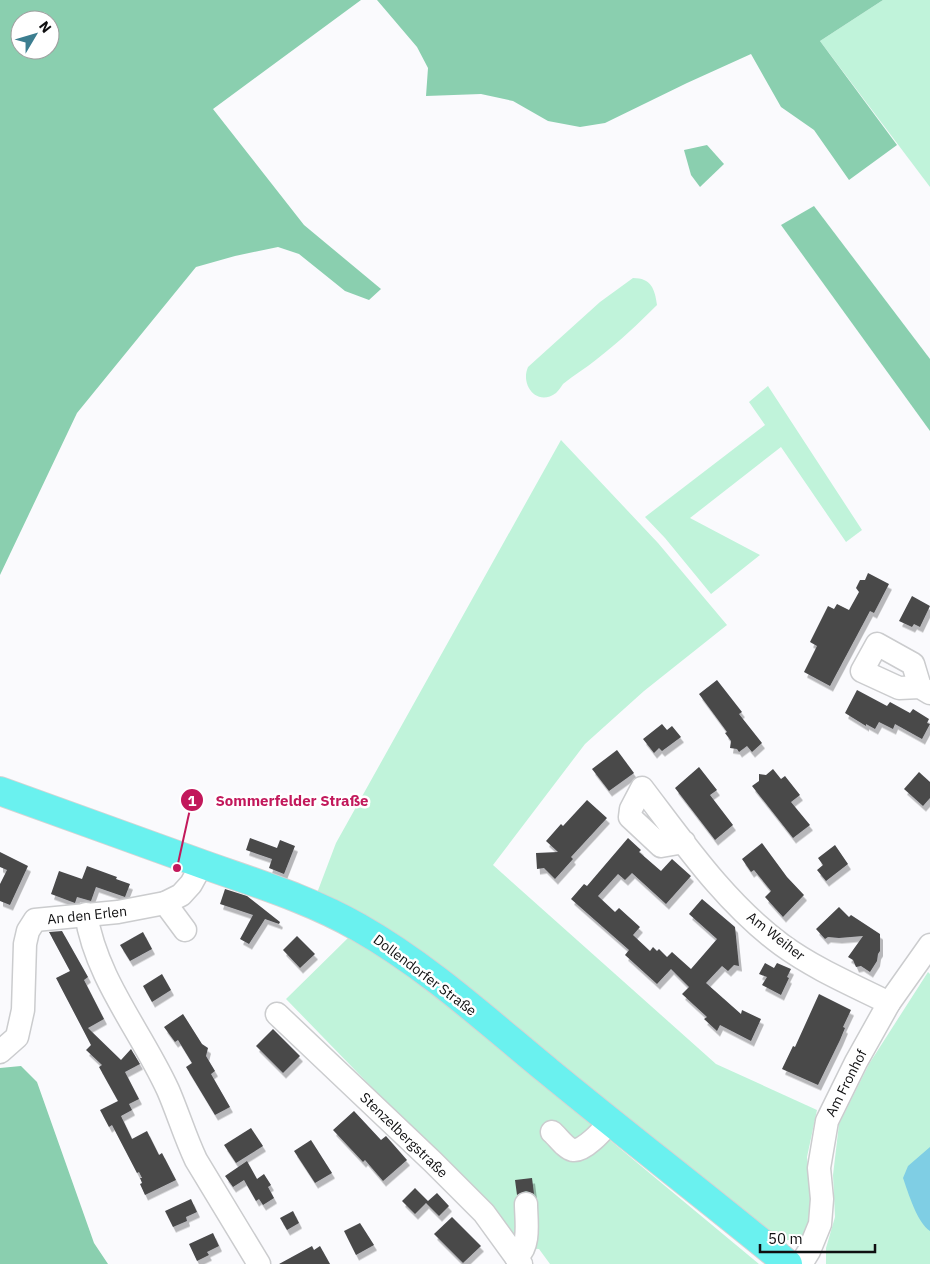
<svg xmlns="http://www.w3.org/2000/svg" width="930" height="1264" viewBox="0 0 930 1264" font-family="'IBM Plex Sans',sans-serif">
  <style>
    .green { fill: #c0f3da }
    .forest { fill: #8acfaf; fill-rule: evenodd }
    .water { fill: #7fcee4 }
    .building { fill: #48484a; filter: url(#shadow) }
    .lines { fill: none; stroke-linecap: round; stroke-linejoin: round }
    .minor-casing { stroke: #cbccce; stroke-width: 25 }
    .major-casing { stroke: #d4d4d4; stroke-width: 30 }
    .minor { stroke: #fff; stroke-width: 22 }
    .major { stroke: #6af1ef; stroke-width: 28 }
    .labels { text-anchor: middle; dominant-baseline: central; stroke-width: 5; stroke-linejoin: round; paint-order: stroke }
    .street-label { font-size: 14px; fill: #0f0f10; stroke: #fff }
    .leader { fill: none; stroke: #c2185b; stroke-width: 2 }
    .callout-dot { fill: #c2185b; stroke: #fff; stroke-width: 2 }
    .mark-label { font-size: 15px; text-anchor: middle; font-weight: bold; fill: #fff }
    .callout-label { font-size: 15px; text-anchor: middle; font-weight: bold; fill: #c2185b; stroke: #fff; stroke-width: 5; stroke-linejoin: round; paint-order: stroke }
  </style>
  <defs>
    <filter id="shadow"><feDropShadow dx="3" dy="5.5" stdDeviation="0" flood-color="#0004"/></filter>
  </defs>
  <rect width="100%" height="100%" fill="#fafafd"/>
  <g class="green">
    <path d="M883 0H930V187L820 41Z"/>
    <path d="M633 278C651 278 655 289 657 305 638 324 619 342 597 359 586 368 574 375 563 384 561 387 559 390 556 393 537 407 520 385 528 367L600 302Z"/>
    <path d="M768 386 862 530 846 542 781 447 690 518 760 555 711 594 665 538 645 517 765 425 749 402Z"/>
    <path d="M561 440 658 543 727 625 644 691 585 744 493 865 716 1064 817 1110 807 1157 812 1204 809 1223 802 1238 782 1241 317 893 336 843Z"/>
    <path d="M349 937 422 984 759 1264H550L539 1249 520 1248 388 1104 286 999Z"/>
    <path d="M928 972 930 974V1264H826V1248L835 1217 833 1175 839 1124 869 1064Z"/>
  </g>
  <g class="forest">
    <path d="M0 0H361L213 109 304 225 381 289 369 300 345 291 299 254 278 247 235 256 196 267 77 413 0 575ZM20 20H50V50H20Z"/>
    <path d="M377 0H883L820 41 897 145 849 180 814 130 781 107 751 54 687 83 605 123 580 127 548 121 513 101 481 94 426 96 428 68 417 47Z"/>
    <path d="M707 145 724 164 700 187 691 175 684 150Z"/>
    <path d="M814 206 930 359V431L781 225Z"/>
    <path d="M21 1066 37 1082 94 1243 108 1264H0V1068Z"/>
  </g>
  <path class="water" d="M930 1147V1231C917 1223 908 1192 903 1178L908 1166Z"/>
  <g class="building">
    <path d="M868 573 889 584 874 613 870 611 830 686 804 672 817 646 810 642 828 606 834 609 837 604 849 610 859 592 856 588 860 580H865Z"/>
    <path d="M912 596 930 606 920 627 914 624 912 627 899 621Z"/>
    <path d="M717 680 742 712 739 714 762 743 752 752 747 746 739 752 737 749 730 748 731 741 725 733 727 732 699 694Z"/>
    <path d="M857 690 887 706 890 702 910 713 913 709 929 719 927 723 930 724 922 739 895 724 893 729 879 722 875 729 866 724V726L845 713Z"/>
    <path d="M662 724 667 730 672 726 681 737 662 751 659 748 654 753 643 739Z"/>
    <path d="M617 750 634 773 609 791 592 769Z"/>
    <path d="M699 767 717 790 710 795 733 825 715 840 675 788Z"/>
    <path d="M773 769 781 779 785 776 800 795 791 802 810 825 793 838 752 786 759 781V774L766 775Z"/>
    <path d="M919 772 930 782V798L923 806 904 789Z"/>
    <path d="M587 800 607 818 571 857 573 859 555 879 544 868 537 869 536 853 558 852 546 841 561 824 563 826Z"/>
    <path d="M250 838 277 848 280 840 295 846 284 874 269 868 272 859 246 850Z"/>
    <path d="M628 838 641 850 639 852 661 871 672 859 691 876 666 904 632 873 625 880 618 874 598 896 615 912 619 908 640 927 633 935 650 951 653 947 657 951 659 949 667 957 672 952 691 969 717 939 689 914 702 899 735 927 739 966 734 965 728 971 722 966 706 983 741 1014 742 1010 761 1019 751 1041 720 1025 717 1031 704 1019 707 1017 682 994 689 987 671 969 657 984 625 955 629 950 571 899 584 884 587 886Z"/>
    <path d="M762 843 787 877 804 895 783 917 765 897 771 891 754 870 751 872 742 859Z"/>
    <path d="M835 845 848 864 826 881 817 870 823 865 818 858Z"/>
    <path d="M0 852 28 866 10 905 0 901V884L7 870 0 867Z"/>
    <path d="M87 866 117 877 116 879 130 884 125 897 96 887 91 901 77 897 75 903 51 894 59 871 82 879Z"/>
    <path d="M225 889 247 896 280 922 279 924 265 919 249 944 240 939 253 915 220 904Z"/>
    <path d="M839 907 849 917 851 915 880 934V951L878 954 877 961 870 972 861 966 856 967 853 960 848 957 863 936 839 938 828 937 825 939 816 929Z"/>
    <path d="M62 931 88 977 84 980 104 1019 88 1028 121 1060 131 1049 140 1064 125 1072 139 1099 129 1104 132 1110 121 1116 132 1139 147 1131 159 1155 162 1153 176 1180 145 1195 140 1184 142 1183 140 1178H142L139 1172 137 1173 112 1125 109 1127 100 1110 118 1101 99 1067 102 1065 86 1050 91 1045 56 978 70 971 49 932Z"/>
    <path d="M143 932 152 949 130 961 120 945Z"/>
    <path d="M297 936 315 954 300 968 283 950Z"/>
    <path d="M765 963 774 968 777 963 791 969 787 977 789 978 781 995 762 985 767 977 759 974Z"/>
    <path d="M162 974 171 990 152 1002 143 986Z"/>
    <path d="M819 994 851 1010 843 1027 845 1028 840 1040 818 1085 782 1069 793 1046 795 1047Z"/>
    <path d="M183 1014 202 1044 208 1048 206 1056 215 1071 211 1074 230 1107 215 1115 186 1067 192 1063 178 1040 175 1042 164 1027Z"/>
    <path d="M273 1029 300 1056 283 1073 256 1046Z"/>
    <path d="M354 1111 381 1140 386 1136 407 1160 383 1181 365 1160 363 1162 333 1130Z"/>
    <path d="M251 1128 263 1146 236 1163 224 1145Z"/>
    <path d="M311 1140 332 1173 315 1183 294 1151Z"/>
    <path d="M247 1161 257 1179 264 1174 271 1185 268 1187 274 1198 263 1205 259 1199 256 1201 244 1180 233 1187 225 1176Z"/>
    <path d="M532 1178 534 1194 526 1191 517 1195 515 1180Z"/>
    <path d="M415 1188 428 1201 437 1193 449 1206 439 1216 426 1203 415 1214 402 1201Z"/>
    <path d="M191 1199 197 1212 186 1217 187 1221 173 1227 165 1211Z"/>
    <path d="M293 1211 299 1223 287 1230 280 1218Z"/>
    <path d="M452 1217 481 1246 463 1263 434 1234Z"/>
    <path d="M360 1223 374 1245 356 1255 344 1231Z"/>
    <path d="M213 1233 219 1246 207 1252 209 1255 197 1261 189 1244Z"/>
    <path d="M312 1246 314 1250 320 1246 330 1264H279Z"/>
  </g>
  <g class="lines">
    <defs>
      <g id="minor">
        <path d="M920 687 913 664 877 644 862 671 899 688 920 687 930 693"/>
        <path d="M684 842 661 846 630 817 631 809 642 788C684 843 725 903 782 945 815 969 853 985 889 1003"/>
        <path d="M165 903 185 930"/>
        <path d="M86 914C96 979 141 1031 168 1090 178 1113 185 1137 196 1160L259 1264"/>
        <path d="M277 1014 433 1162 484 1213 521 1264"/>
        <path d="M0 1052 17 1037 23 1010 25 944 28 931 35 920 118 912 165 903 181 895 191 884 202 864"/>
        <path d="M552 1132C558 1137 565 1148 573 1150 584 1152 603 1130 610 1122"/>
        <path d="M516 1257C531 1247 526 1220 526 1204"/>
        <path d="M801 1264 809 1251 820 1224 822 1199 819 1168 827 1121 856 1062 889 1003 930 945"/>
      </g>
      <path id="major" d="M0 791C67 815 135 840 202 864 255 883 309 899 358 927 427 966 487 1021 548 1071 627 1136 709 1199 788 1264"/>
    </defs>
    <use href="#minor" class="minor-casing"/>
    <use href="#major" class="major-casing"/>
    <use href="#minor" class="minor"/>
    <use href="#major" class="major"/>
  </g>
  <g class="labels">
    <g class="street-label">
      <text transform="translate(87 915) rotate(-6)">An den Erlen</text>
      <text transform="translate(776 936) rotate(38)">Am Weiher</text>
      <text transform="translate(425 975) rotate(37)">Dollendorfer Straße</text>
      <text transform="translate(846 1083) rotate(-63)">Am Fronhof</text>
      <text transform="translate(404 1135) rotate(44)">Stenzelbergstraße</text>
    </g>
  </g>
  <path class="leader" d="M177 868L192 800"/>
  <g class="callout-dot">
    <circle cx="177" cy="868" r="5"/>
    <circle cx="192" cy="800" r="12"/>
  </g>
  <g class="mark-label">
    <text x="192" y="806">1</text>
  </g>
  <g class="callout-label">
    <text x="292" y="806">Sommerfelder Straße</text>
  </g>
  <g transform="translate(35 35) rotate(52)"><circle r="24" fill="#ffffff" stroke="#9f9f9f"/>
  <path d="M0-4L9 19L0 12L-9 19Z" fill="#3c7e90"/>
  <text y="-8" font-size="14" font-weight="bold" text-anchor="middle" fill="#0f0f10">N</text>
  </g>
  <path d="M760 1244v8h115v-8" fill="none" stroke="#0f0f10" stroke-width="2.5"/>
  <text x="768" y="1244" font-size="15" fill="#0f0f10" stroke="#ffffff" stroke-width="4" paint-order="stroke">50 m</text>
</svg>
